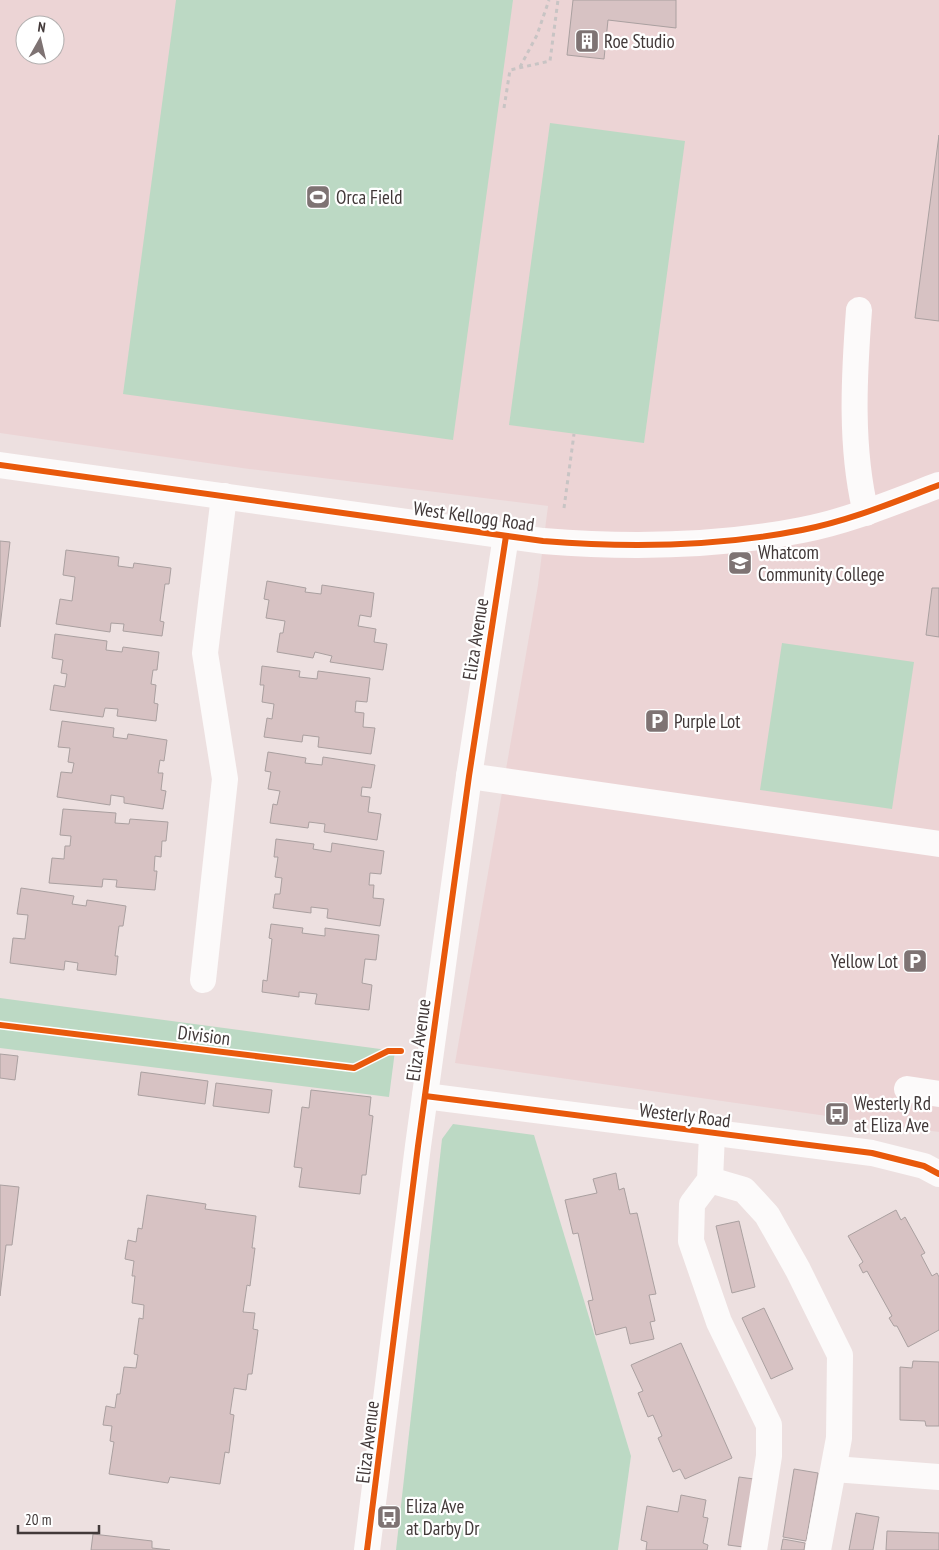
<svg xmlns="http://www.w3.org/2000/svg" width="939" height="1550" viewBox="0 0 939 1550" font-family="'PT Sans Narrow',sans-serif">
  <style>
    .built { fill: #ecd4d5; fill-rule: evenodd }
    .green { fill: #bcd9c4 }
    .building { fill: #d7c2c3; stroke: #aaa0a0 }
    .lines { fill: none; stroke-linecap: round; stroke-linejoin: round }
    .path { stroke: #c8c4c4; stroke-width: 3; stroke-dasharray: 4 4; stroke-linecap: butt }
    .minor { stroke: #fcfafa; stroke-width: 26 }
    .cycleway-casing { stroke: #fff; stroke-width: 9 }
    .cycleway { stroke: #e8590c; stroke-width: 6 }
    .labels { text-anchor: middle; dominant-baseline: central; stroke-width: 4.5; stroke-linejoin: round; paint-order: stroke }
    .poi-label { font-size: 19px; fill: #423939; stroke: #fff; text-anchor: start }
    .street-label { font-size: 19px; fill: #423939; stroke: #fff }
  </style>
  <rect width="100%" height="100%" fill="#ede0e0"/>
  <path class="built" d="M0 0H939V1132L455 1063 538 585 548 506 249 469 0 433ZM25 25H55V55H25Z"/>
  <g class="green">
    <path d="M176 0H513L453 440 123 394Z"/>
    <path d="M550 123 685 141 644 443 509 425Z"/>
    <path d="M782 643 914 662 892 809 760 790Z"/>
    <path d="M0 998 395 1051 389 1097 0 1048Z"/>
    <path d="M453 1124 534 1135 631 1456 618 1550H396L442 1139Z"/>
  </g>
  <g class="building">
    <path d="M573 0H676V28L608 20 604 59 567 55Z"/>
    <path d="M939 135V321L915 318Z"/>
    <path d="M0 541 10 542 0 627Z"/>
    <path d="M66 550 119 557 118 566 133 568 134 563 171 568 169 584H165L160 621 164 622 162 636 123 631 124 624 111 623 110 632 56 624 60 599 72 601 75 577 63 575Z"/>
    <path d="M267 581 306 588 305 592 321 594 322 585 374 593 371 617 360 615 358 626 376 629 374 642 387 644 383 670 330 662 332 656 315 652 313 658 277 652 280 633H283L285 621 266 618 269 600 264 599Z"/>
    <path d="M932 588H939V637L926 635Z"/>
    <path d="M55 634 107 641 106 650 122 652 123 647 159 652 157 670H153L151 684 156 685 154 703 158 704 156 721 117 716 118 709 105 708 103 717 50 710 54 685 65 687 67 674 61 673 63 660 52 658Z"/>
    <path d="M262 666 300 671 299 677 317 679 318 671 370 678 367 702 356 701 355 712 364 713 363 727 375 728 371 754 318 747 319 737 303 735 302 742 264 737 267 718 272 719 274 704 262 702 264 685H260Z"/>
    <path d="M62 721 114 728 113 737 127 739 128 734 167 740 164 761 160 760 158 773H163L161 790 166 791 163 809 124 803V797L111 795 110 805 57 797 61 772 72 773 74 763 68 762 70 748 58 747Z"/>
    <path d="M268 752 306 758 305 763 322 765 323 757 375 765 371 788 362 787 361 796 370 797 368 812 381 814 377 840 324 832 325 824 309 822 308 828 270 823 273 804 277 805 280 791 268 789 271 772 265 771Z"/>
    <path d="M63 809 116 813 115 823 129 824 130 819 168 822 166 841H162L161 857 155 856 154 871H157L155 890 116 887 117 880 103 879 102 887 49 883 52 858 64 859 65 846H70L71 836 60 835Z"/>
    <path d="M276 839 314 844 313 849 331 852 332 843 384 851 381 874 370 873 369 885H374L373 898 384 899 380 926 327 918 328 909 311 907V913L273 908 275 894H280L282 878 275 877 278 857H274Z"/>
    <path d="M21 888 74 896 72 904 86 906 87 900 126 906 123 926H119L115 956H118L116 975 77 970 78 963 65 961 64 970 10 963 13 938 25 939 28 915 17 914Z"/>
    <path d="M271 924 303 928 302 933 325 936V928L379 935 376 960 365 959 362 983 372 985 369 1010 315 1004 317 994 299 992V997L262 992 263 980 267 981 272 939 269 938Z"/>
    <path d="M0 1054 18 1056 15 1080 0 1078Z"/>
    <path d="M141 1072 208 1081 205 1104 138 1095Z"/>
    <path d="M216 1083 272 1090 269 1113 213 1106Z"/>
    <path d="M311 1090 371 1097 369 1115 373 1116 366 1175H362L360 1194 299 1187 302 1168 294 1167 302 1107 309 1108Z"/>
    <path d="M616 1173 619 1190 624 1188 630 1214 637 1213 656 1294 649 1295 655 1321 650 1322 654 1339 630 1344 626 1327 596 1335 588 1301 593 1300 578 1233 573 1234 565 1200 597 1193 593 1179Z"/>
    <path d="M0 1185 19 1187 12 1245H6L0 1296Z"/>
    <path d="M147 1195 206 1204 205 1209 256 1216 252 1248H255L250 1286 247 1285 243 1312 255 1313 253 1329 258 1330 252 1374H248L246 1390 234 1388 230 1414 234 1415 229 1453 225 1452 220 1484 170 1477 168 1483 109 1474 114 1442 110 1441 112 1426 103 1425 106 1406 115 1408 117 1394H120L124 1367 136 1368 138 1355 134 1354 139 1318 143 1319 144 1305 132 1303 135 1276H132L134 1261 125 1259 128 1240 136 1242 138 1228 142 1229Z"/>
    <path d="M896 1210 901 1220 905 1217 925 1253 921 1255 932 1276 937 1273 939 1277V1330L908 1347 897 1326H894L889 1318 892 1316 867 1271 863 1273 859 1265 863 1262 848 1236Z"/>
    <path d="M739 1221 755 1287 732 1293 716 1226Z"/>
    <path d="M764 1308 793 1369 771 1379 742 1318Z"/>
    <path d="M681 1343 732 1458 685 1479 680 1469 673 1472 658 1438 662 1436 653 1415 648 1417 638 1393 643 1391 631 1365Z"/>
    <path d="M913 1361 939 1362V1426H926L925 1421 900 1420V1367L912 1368Z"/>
    <path d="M794 1469 818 1473 806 1541 783 1537Z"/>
    <path d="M739 1477 761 1480 751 1548 728 1545Z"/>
    <path d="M681 1495 706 1500 703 1517 708 1518 703 1543 708 1545 707 1550H646L647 1542 641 1540 647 1506 678 1512Z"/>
    <path d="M856 1513 879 1517 873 1550H849Z"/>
    <path d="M887 1531 939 1533V1550H886Z"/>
    <path d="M93 1534 152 1541V1548L170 1550H91Z"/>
    <path d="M783 1539 805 1543 804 1550H781Z"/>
  </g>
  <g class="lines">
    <g class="path">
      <path d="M520 67 537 35 549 0"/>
      <path d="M504 108 510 70 550 61 558 0"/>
      <path d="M564 508 574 434"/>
    </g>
    <g class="minor">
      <path d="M859 310C854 376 850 448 866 513"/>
      <path d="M0 465 543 541C630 548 716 547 802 530 849 521 894 502 939 485"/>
      <path d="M469 776 939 844"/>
      <path d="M203 980 225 779 205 653 224 496"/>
      <path d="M907 1089 939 1094"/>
      <path d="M425 1096 872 1153 924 1166 939 1174"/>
      <path d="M712 1134 710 1180 692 1204 691 1241 719 1322 769 1425V1456L754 1550"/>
      <path d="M710 1180 744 1190 767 1215 798 1270 840 1355 839 1438 818 1550"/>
      <path d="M834 1469 939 1477"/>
      <path d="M367 1550 418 1146 469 776 506 536"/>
    </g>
    <defs>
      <g id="cycleway">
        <path d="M0 465 543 541C630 548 716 547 802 530 849 521 894 502 939 485"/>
        <path d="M0 1025 354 1068 388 1051H401"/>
        <path d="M425 1096 872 1153 924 1166 939 1174"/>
        <path d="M367 1550 418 1146 469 776 506 536"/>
      </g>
    </defs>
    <use href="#cycleway" class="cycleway-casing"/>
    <use href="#cycleway" class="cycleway"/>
  </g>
  <defs>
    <symbol id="building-square" viewBox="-11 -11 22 22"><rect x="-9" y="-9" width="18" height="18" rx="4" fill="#7e7373" stroke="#fff"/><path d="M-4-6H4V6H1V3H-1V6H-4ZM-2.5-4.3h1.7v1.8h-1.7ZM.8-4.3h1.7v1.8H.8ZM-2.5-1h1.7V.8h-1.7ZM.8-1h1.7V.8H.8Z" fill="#fff"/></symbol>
    <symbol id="stadium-square" viewBox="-11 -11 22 22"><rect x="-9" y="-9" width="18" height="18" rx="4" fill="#7e7373" stroke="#fff"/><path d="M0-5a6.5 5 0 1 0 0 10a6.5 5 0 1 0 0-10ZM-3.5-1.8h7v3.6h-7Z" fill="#fff"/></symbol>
    <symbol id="university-square" viewBox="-11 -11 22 22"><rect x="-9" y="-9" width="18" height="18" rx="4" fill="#7e7373" stroke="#fff"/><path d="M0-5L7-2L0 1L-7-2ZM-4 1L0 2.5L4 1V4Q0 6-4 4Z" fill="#fff"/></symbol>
    <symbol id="parking-square" viewBox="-11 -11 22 22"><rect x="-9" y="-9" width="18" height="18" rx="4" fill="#7e7373" stroke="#fff"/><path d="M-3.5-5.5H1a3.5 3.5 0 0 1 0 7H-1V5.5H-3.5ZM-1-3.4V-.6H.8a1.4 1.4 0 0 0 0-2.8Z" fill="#fff"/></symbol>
    <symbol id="bus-square" viewBox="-11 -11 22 22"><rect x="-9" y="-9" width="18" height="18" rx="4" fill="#7e7373" stroke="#fff"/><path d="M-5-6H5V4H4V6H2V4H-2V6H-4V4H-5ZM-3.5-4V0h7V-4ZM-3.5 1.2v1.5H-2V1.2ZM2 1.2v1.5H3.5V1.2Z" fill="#fff"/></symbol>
  </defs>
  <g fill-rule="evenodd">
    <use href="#building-square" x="573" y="27" width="28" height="28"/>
    <use href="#stadium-square" x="304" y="183" width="28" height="28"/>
    <use href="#university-square" x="726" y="549" width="28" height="28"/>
    <use href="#parking-square" x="643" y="707" width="28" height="28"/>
    <use href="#parking-square" x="901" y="947" width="28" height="28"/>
    <use href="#bus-square" x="823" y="1100" width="28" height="28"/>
    <use href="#bus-square" x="375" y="1503" width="28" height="28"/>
  </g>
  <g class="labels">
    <g class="poi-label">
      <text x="604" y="41">Roe Studio</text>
      <text x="336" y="197">Orca Field</text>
      <text x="758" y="552">Whatcom<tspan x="758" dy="22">Community College</tspan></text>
      <text x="674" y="721">Purple Lot</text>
      <text x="898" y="961" text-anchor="end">Yellow Lot</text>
      <text x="854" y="1103">Westerly Rd<tspan x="854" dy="22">at Eliza Ave</tspan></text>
      <text x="406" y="1506">Eliza Ave<tspan x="406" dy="22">at Darby Dr</tspan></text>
    </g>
    <g class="street-label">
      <text transform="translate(474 516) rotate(8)">West Kellogg Road</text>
      <text transform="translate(475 639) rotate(-81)">Eliza Avenue</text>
      <text transform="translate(204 1035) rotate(7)">Division</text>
      <text transform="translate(418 1040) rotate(-82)">Eliza Avenue</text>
      <text transform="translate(685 1115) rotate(7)">Westerly Road</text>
      <text transform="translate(367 1442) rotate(-83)">Eliza Avenue</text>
    </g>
  </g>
  <g transform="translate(40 40) rotate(8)"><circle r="24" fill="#ffffff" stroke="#b3b0b0"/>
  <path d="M0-4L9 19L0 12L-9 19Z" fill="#7e7373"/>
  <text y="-8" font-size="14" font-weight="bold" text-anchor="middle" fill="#423939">N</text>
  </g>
  <path d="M18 1525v8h81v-8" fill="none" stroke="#423939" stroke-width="2.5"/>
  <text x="25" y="1525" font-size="15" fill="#423939" stroke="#ffffff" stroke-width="4" paint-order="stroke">20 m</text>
</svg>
